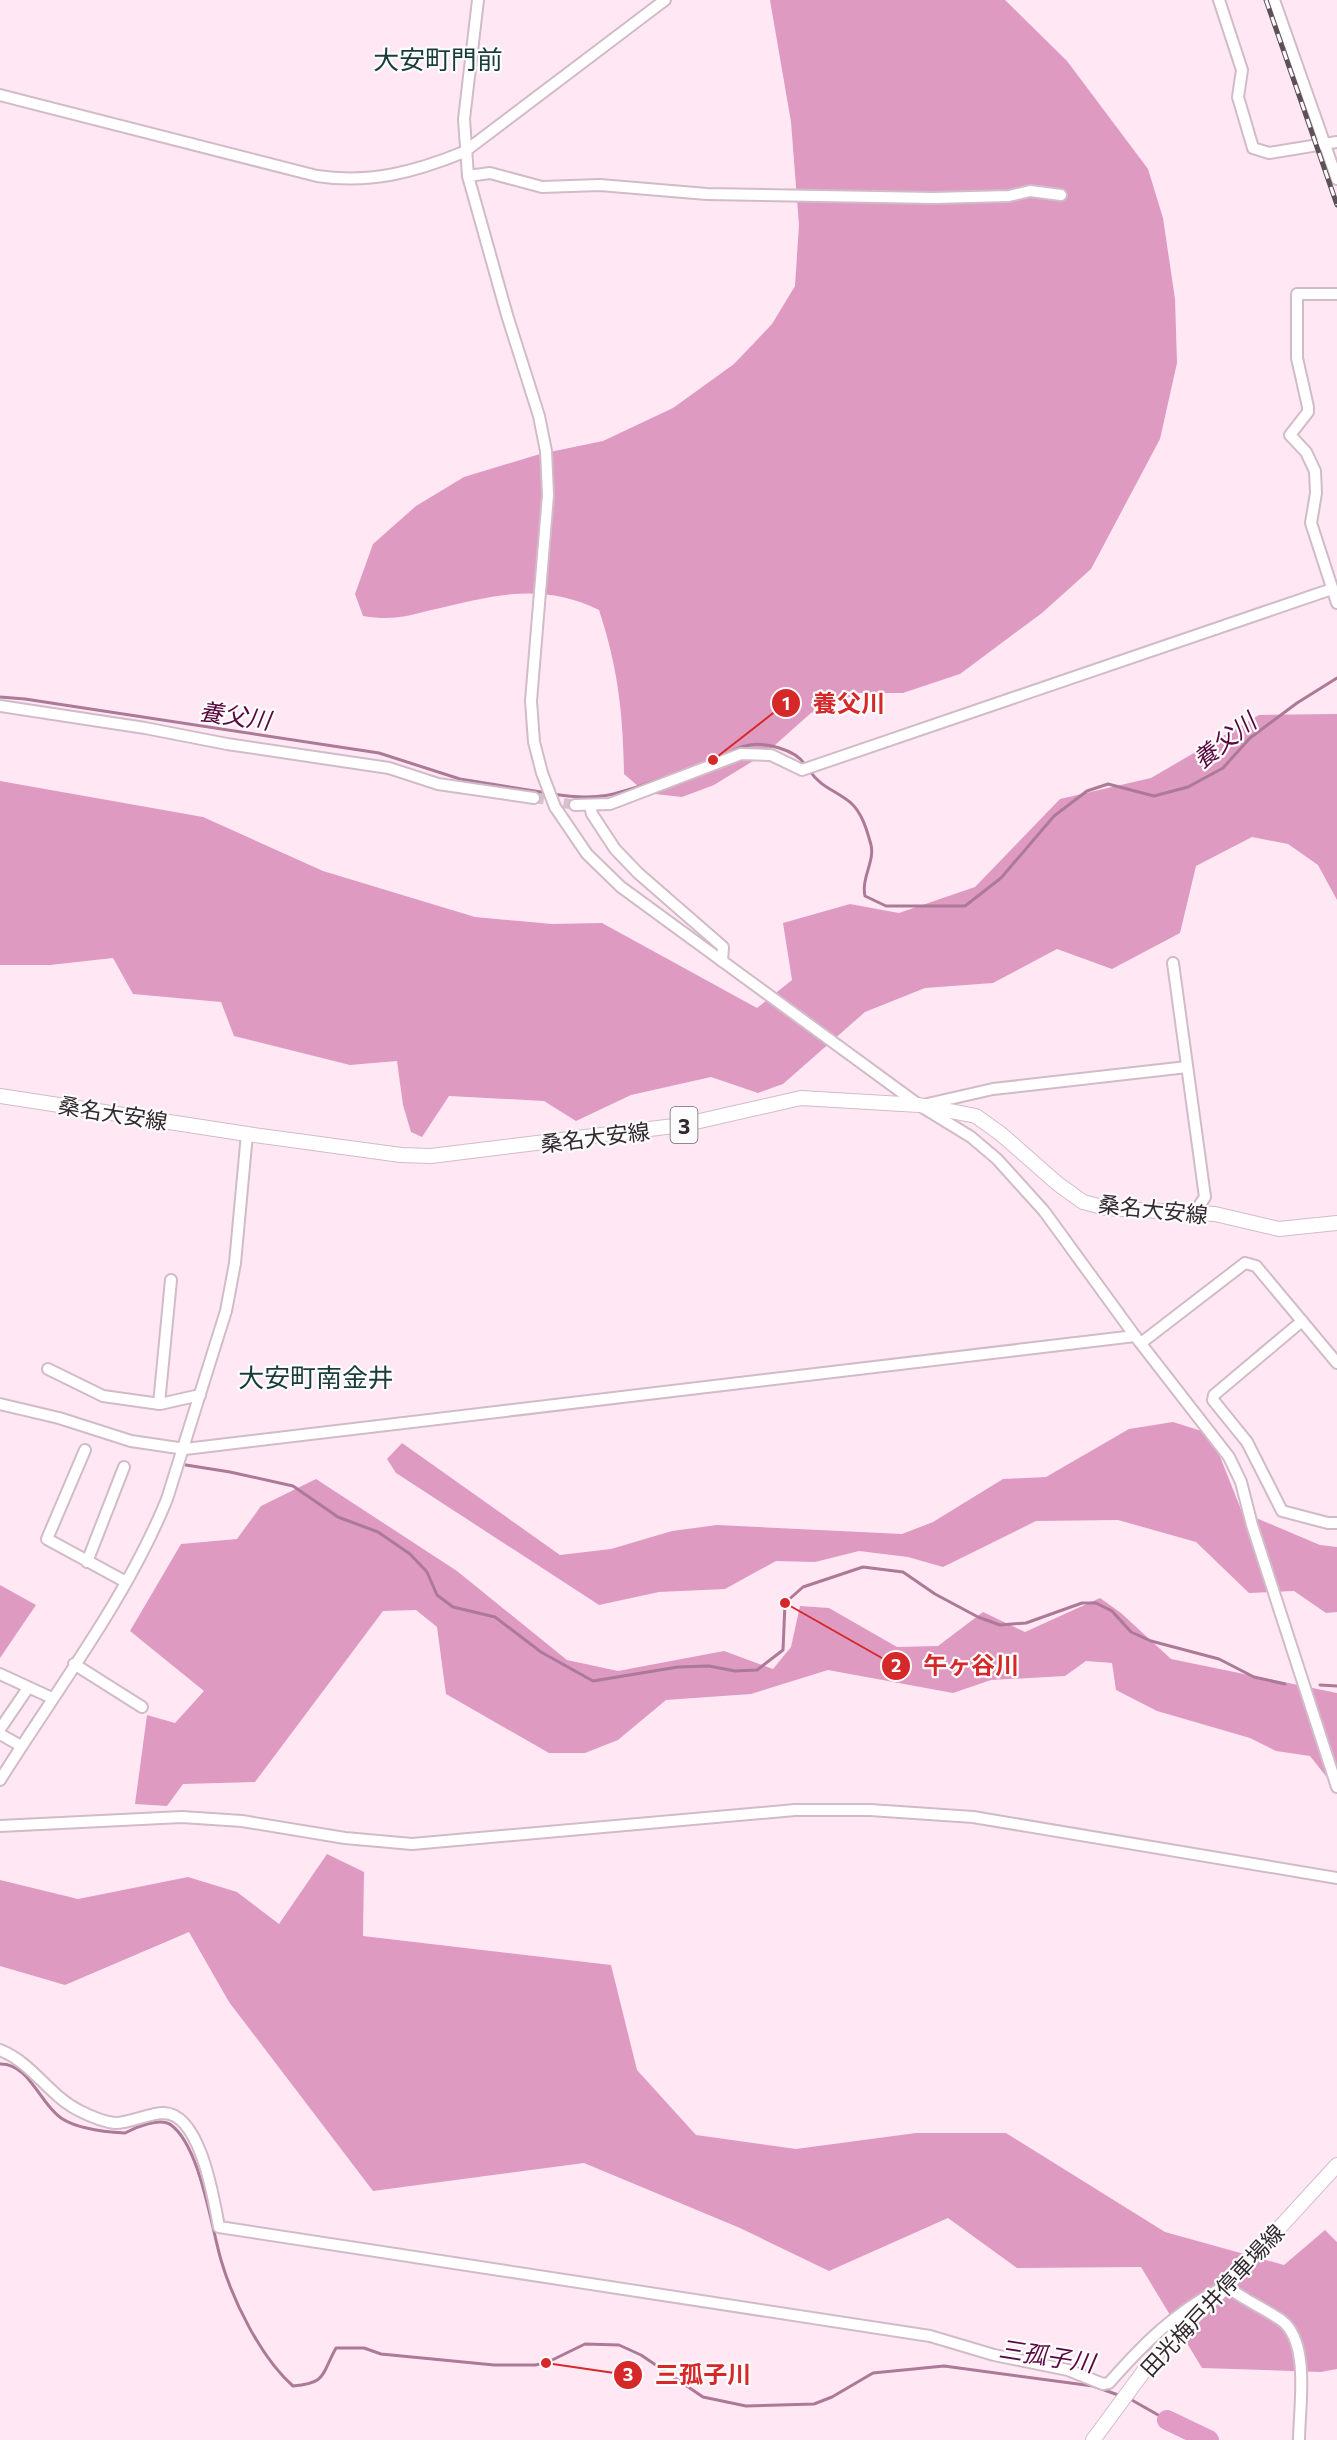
<svg xmlns="http://www.w3.org/2000/svg" width="1337" height="2440" viewBox="0 0 1337 2440" font-family="Commissioner,'Noto Sans JP',sans-serif">
  <style>
    .forest { fill: #df9ac2 }
    .lines { fill: none; stroke-linecap: round; stroke-linejoin: round }
    .stream { stroke: #ac7997; stroke-width: 3 }
    .river { stroke: #e19bc4; stroke-width: 20 }
    .minor-tunnel { stroke: #d6c2cc; stroke-width: 10; stroke-dasharray: 10 5; stroke-linecap: butt }
    .minor-casing { stroke: #d2bbc8; stroke-width: 14 }
    .major-casing { stroke: #d2bbc8; stroke-width: 16 }
    .minor { stroke: #fff; stroke-width: 10 }
    .major { stroke: #fff; stroke-width: 14 }
    .rail-casing { stroke: #5d5157; stroke-width: 5 }
    .rail { stroke: #fcfcfc; stroke-width: 3; stroke-dasharray: 9; stroke-linecap: butt }
    .minor-bridge-casing { stroke: #d2bbc8; stroke-width: 14; stroke-linecap: butt }
    .minor-bridge { stroke: #fff; stroke-width: 10 }
    .labels { text-anchor: middle; dominant-baseline: central; stroke-width: 4.5; stroke-linejoin: round; paint-order: stroke }
    .shield { fill: #fcfcfc; stroke: #6f686c; stroke-width: 1.5 }
    .shield-label { font-size: 21px; font-weight: bold; fill: #32292e }
    .street-label { font-size: 22px; fill: #32292e; stroke: #fcfcfc }
    .water-label { font-size: 24px; font-style: italic; fill: #590641; stroke: #fcfcfc }
    .quarter-label { font-size: 26px; fill: #193b3b; stroke: #fcfcfc }
    .leader { fill: none; stroke: #d62828; stroke-width: 2 }
    .callout-dot { fill: #d62828; stroke: #fcfcfc; stroke-width: 2 }
    .mark-label { font-size: 18px; text-anchor: middle; font-weight: bold; fill: #fff }
    .callout-label { font-size: 24px; text-anchor: middle; font-weight: bold; fill: #d62828; stroke: #fcfcfc; stroke-width: 4.5; stroke-linejoin: round; paint-order: stroke }
  </style>
  <rect width="100%" height="100%" fill="#ffe8f4"/>
  <g class="forest">
    <path d="M770 0H1005L1067 61 1148 169 1163 218 1175 299 1177 363 1160 439 1091 569 1042 613 960 674 903 693H859L811 713 766 753 714 785 682 797 646 793 624 774C623 713 618 668 599 610 542 582 495 595 436 609 406 616 395 621 363 616L355 594 373 544 416 506 464 477 540 454 603 441 673 408 734 364 772 324 795 286 799 225 791 122Z"/>
    <path d="M1337 714V900L1318 865 1288 844 1252 837 1196 866 1180 933 1112 969 1057 949 993 983 925 988 865 1012 783 1084 758 1093 711 1077 631 1095 576 1121 544 1101 449 1096 422 1137 411 1132 403 1105 397 1061 350 1065 234 1036 221 1002 133 994 113 958 50 965H0V781L203 817 323 871 475 917 552 924 602 923 757 1008 792 980 783 923 850 904 899 913 975 887 1060 799 1151 778 1259 715Z"/>
    <path d="M1173 1422 1211 1434 1242 1512 1320 1545 1337 1547V1612L1326 1613 1294 1591 1249 1593 1196 1542 1118 1520 1036 1521 943 1567 908 1557 859 1551 815 1562 776 1561 725 1589 659 1592 599 1605 396 1473 387 1459 402 1443 560 1555 611 1549 672 1531 717 1525 902 1534 933 1522 1003 1479 1046 1477 1129 1429Z"/>
    <path d="M316 1479 457 1571 567 1660 618 1671 724 1651 773 1669 791 1647 800 1606 829 1608 897 1647 938 1646 983 1612 1025 1632 1100 1598 1121 1613 1171 1659 1337 1693V1790L1310 1756 1276 1751 1250 1738 1157 1711 1116 1690 1112 1663 1086 1661 1065 1676 991 1680 953 1693 828 1670 751 1694 666 1700 618 1740 585 1753H549L446 1694 437 1627 416 1610 383 1611 255 1782 183 1784 167 1806 135 1804 147 1715 175 1723 204 1691 130 1631 181 1544 237 1539 261 1506Z"/>
    <path d="M0 1585 36 1605 0 1658Z"/>
    <path d="M327 1854 364 1872 363 1936 611 1965 637 2070 696 2135 796 2149 916 2133H1006L1165 2232 1284 2265 1325 2230 1337 2242V2369L1321 2372 1202 2368 1141 2267 1017 2268 948 2218 829 2271 740 2228 584 2163 373 2191 229 2002 189 1932 65 1985 0 1966V1880L78 1899 188 1877 237 1892 279 1924Z"/>
  </g>
  <g class="lines">
    <g class="stream">
      <path d="M0 697 25 699 379 753 460 779 547 793"/>
      <path d="M722 756C730 753 737 748 745 746 763 741 796 749 806 766"/>
      <path d="M810 771C820 787 837 791 851 803 862 813 867 830 871 845 875 861 861 878 865 896L886 906H965L1001 878 1054 816 1087 791 1108 784 1154 796 1188 787 1223 768 1250 738 1297 703 1337 678"/>
      <path d="M553 794C603 802 620 793 666 777"/>
      <path d="M186 1465 230 1472 293 1486 338 1517 378 1532 410 1554 427 1572 437 1595 453 1607 495 1617 541 1652 593 1681 678 1667 709 1666 735 1671 757 1670 783 1650 785 1603 803 1587 863 1567 903 1572 935 1594 978 1617 1000 1625 1026 1623 1082 1603H1096L1112 1611 1131 1632 1151 1641 1219 1659 1254 1677 1285 1684"/>
      <path d="M1320 1685 1337 1686"/>
      <path d="M0 2064C29 2063 40 2104 61 2118 77 2129 106 2132 125 2133 136 2127 160 2117 171 2125 200 2146 211 2226 221 2260 233 2301 261 2358 293 2386 327 2383 321 2375 336 2348H364L381 2354 494 2365H535L546 2363 585 2344 619 2345 641 2355 703 2397 746 2406 814 2404 832 2397 873 2373 944 2366 1093 2386 1121 2396"/>
      <path d="M1130 2399 1167 2420"/>
    </g>
    <path class="river" d="M1167 2420 1209 2440"/>
    <path class="minor-tunnel" d="M534 798 575 805"/>
    <defs>
      <g id="minor">
        <path d="M478 0 464 119 468 176 507 315 539 416 546 451 548 495 531 701 534 742 542 773"/>
        <path d="M1219 0 1242 70 1238 97 1253 148 1269 153 1337 142"/>
        <path d="M1274 0 1337 179"/>
        <path d="M0 95 317 176C370 184 415 172 464 152L665 0"/>
        <path d="M468 176 490 173 542 187 600 185 707 194 934 198 1009 196 1030 191 1061 195"/>
        <path d="M1337 294H1297V358L1308 407V412L1290 435 1306 452 1315 471 1316 493 1311 523 1337 603"/>
        <path d="M0 706 145 728 227 744 389 768 438 784 534 798"/>
        <path d="M575 805 610 804 741 754 771 755 802 770 1332 589"/>
        <path d="M590 806 592 814 615 849 638 873 723 947 722 961"/>
        <path d="M555 807 587 854 621 887 919 1105 971 1137 997 1159 1044 1211 1135 1336 1229 1457 1241 1482 1252 1525 1337 1787"/>
        <path d="M1173 963 1205 1197 1195 1212"/>
        <path d="M923 1105 993 1089 1187 1067"/>
        <path d="M1302 1321 1214 1395 1213 1400 1247 1442 1282 1511 1328 1523H1337"/>
        <path d="M1141 1343 1245 1263 1256 1266 1337 1363"/>
        <path d="M48 1369 103 1396 160 1404 200 1395"/>
        <path d="M0 1404 59 1418 131 1441 185 1449 1135 1336"/>
        <path d="M159 1404 171 1280"/>
        <path d="M85 1450 47 1539 126 1582"/>
        <path d="M87 1562 124 1467"/>
        <path d="M74 1664 142 1707"/>
        <path d="M0 1674 52 1698"/>
        <path d="M0 1729 28 1688"/>
        <path d="M0 1734 21 1746"/>
        <path d="M0 1780C57 1689 127 1598 167 1499L226 1311 235 1263 247 1134"/>
        <path d="M0 1826 182 1817 242 1821 345 1838 412 1844 795 1810H870L973 1817 1337 1878"/>
        <path d="M0 2050C33 2063 49 2096 80 2111 90 2116 104 2122 115 2123 131 2123 148 2113 164 2113 201 2114 214 2201 219 2227L930 2336 994 2355 1068 2370 1103 2384 1109 2383C1145 2342 1176 2311 1226 2286 1243 2299 1263 2308 1281 2320 1311 2342 1299 2408 1299 2440"/>
      </g>
      <g id="major">
        <path d="M0 1096 247 1134 401 1155 431 1156 682 1125 801 1098 919 1105 976 1116 1001 1134 1058 1184 1083 1202 1106 1208 1215 1214 1279 1229 1337 1223"/>
        <path d="M1093 2440 1161 2348 1226 2286 1337 2165"/>
      </g>
    </defs>
    <use href="#minor" class="minor-casing"/>
    <use href="#major" class="major-casing"/>
    <use href="#minor" class="minor"/>
    <use href="#major" class="major"/>
    <defs>
      <path id="rail" d="M1266 0 1337 205"/>
    </defs>
    <use href="#rail" class="rail-casing"/>
    <use href="#rail" class="rail"/>
    <defs>
      <path id="minor-bridge" d="M542 773 555 807"/>
    </defs>
    <use href="#minor-bridge" class="minor-bridge-casing"/>
    <use href="#minor-bridge" class="minor-bridge"/>
  </g>
  <g class="labels">
    <rect class="shield" x="670.5" y="1107" width="27" height="36" rx="4.5"/>
    <g class="shield-label">
      <text x="684" y="1125">3</text>
    </g>
    <g class="street-label">
      <text transform="translate(113 1113) rotate(9)">桑名大安線</text>
      <text transform="translate(595 1137) rotate(-7)">桑名大安線</text>
      <text transform="translate(1153 1209) rotate(6)">桑名大安線</text>
      <text transform="translate(1212 2300) rotate(-47)">田光梅戸井停車場線</text>
    </g>
    <g class="water-label">
      <text transform="translate(235 715) rotate(8)">養父川</text>
      <text transform="translate(1224 740) rotate(-38)">養父川</text>
      <text transform="translate(1047 2355) rotate(9)">三孤子川</text>
    </g>
    <g class="quarter-label">
      <text x="438" y="58">大安町門前</text>
      <text x="316" y="1376">大安町南金井</text>
    </g>
  </g>
  <path class="leader" d="M713 760L786 703M785 1603L896 1666M546 2363L628 2375"/>
  <g class="callout-dot">
    <circle cx="713" cy="760" r="6"/>
    <circle cx="785" cy="1603" r="6"/>
    <circle cx="546" cy="2363" r="6"/>
    <circle cx="786" cy="703" r="15"/>
    <circle cx="896" cy="1666" r="15"/>
    <circle cx="628" cy="2375" r="15"/>
  </g>
  <g class="mark-label">
    <text x="786" y="710">1</text>
    <text x="896" y="1672">2</text>
    <text x="628" y="2381">3</text>
  </g>
  <g class="callout-label">
    <text x="849" y="712">養父川</text>
    <text x="971" y="1674">午ヶ谷川</text>
    <text x="703" y="2383">三孤子川</text>
  </g>
</svg>
